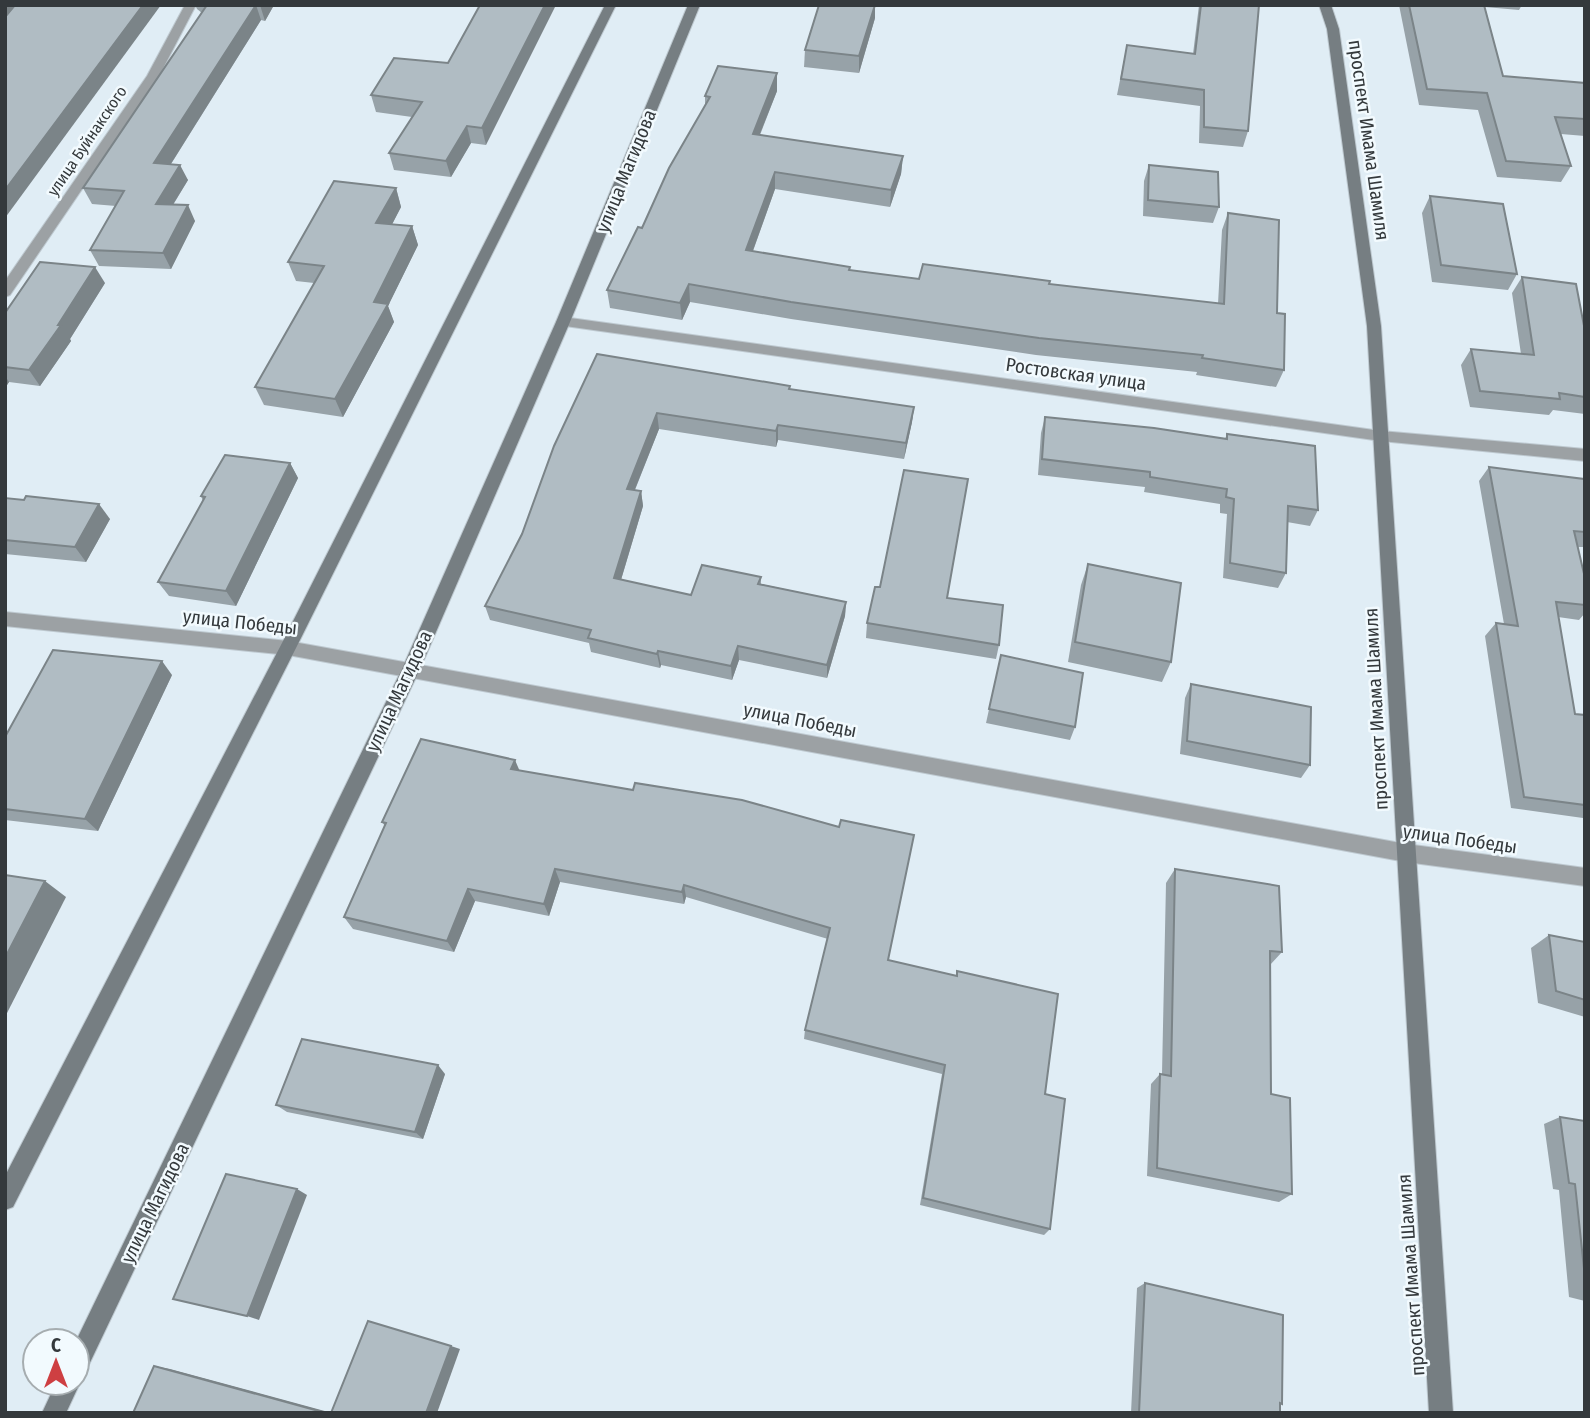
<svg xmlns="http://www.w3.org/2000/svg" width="1590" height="1418" viewBox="0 0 1590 1418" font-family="'Fira Sans Condensed',sans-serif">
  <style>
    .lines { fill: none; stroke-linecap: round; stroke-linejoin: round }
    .minor-casing { stroke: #bec9d0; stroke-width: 2 }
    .secondary-casing { stroke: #bec9d0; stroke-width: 2 }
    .minor { fill: #9ca1a4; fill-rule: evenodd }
    .secondary { fill: #767e82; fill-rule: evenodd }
    .wall { fill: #97a2a8 }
    .shaded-wall { fill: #7b8488 }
    .building { fill: #b0bcc3; stroke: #7b8488; stroke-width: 2 }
    .labels { text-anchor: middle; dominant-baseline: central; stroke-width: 5; stroke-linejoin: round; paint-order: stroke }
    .far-street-label { font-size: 16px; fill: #34393c; stroke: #f2fafe }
    .street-label { font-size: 19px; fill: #34393c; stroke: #f2fafe }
  </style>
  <rect width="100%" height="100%" fill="#e0edf5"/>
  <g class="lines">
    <defs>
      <g id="minor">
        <path d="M185 5H196L159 76 10 295 5 297V281L147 76Z"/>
        <path d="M563 317 1381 431 1585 449V461L1381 441 558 325 556 322Z"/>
        <path d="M5 612 288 641 1406 844 1585 868V886L1406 862 288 655 5 626Z"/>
      </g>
      <g id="secondary">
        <path d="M605 5H616L296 648 13 1207 5 1210V1176L282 643Z"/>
        <path d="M688 5H700L570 322 420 669 85 1373 77 1377 80 1383 66 1413H42L56 1383H77L76 1341 402 669 556 322Z"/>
        <path d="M1319 5H1331L1339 29 1381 326 1453 1413H1429L1367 326 1327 29Z"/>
      </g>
    </defs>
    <use href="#minor" class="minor-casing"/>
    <use href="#secondary" class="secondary-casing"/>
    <use href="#minor" class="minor"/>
    <use href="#secondary" class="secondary"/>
  </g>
  <g class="wall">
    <path d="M195 5H274L265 21 261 20 171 164 188 180 173 205 195 221 171 269 99 266 90 250 116 206 92 204 83 188 202 13 197 9Z"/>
    <path d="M480 5 486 145 471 143 451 177 394 170 389 153 412 117 376 112 371 95 448 63Z"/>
    <path d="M1199 5H1259L1248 131 1243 147 1199 143 1200 106 1117 95 1127 45 1193 54Z"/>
    <path d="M1399 5H1522L1519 10 1485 7 1503 76 1585 83V136L1561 134 1571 166 1561 182 1497 177 1478 110 1419 105Z"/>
    <path d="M875 18 859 73 804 67 805 50Z"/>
    <path d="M777 91 760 135 903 156 901 174 890 207 775 189 753 251 850 270 919 279 1049 284 1218 304 1222 230 1228 213 1277 313 1284 370 1276 387 1196 375 1197 372 1036 355 791 319 690 302 682 320 610 308 607 290 642 228 705 105V96Z"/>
    <path d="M1149 165 1219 207 1213 223 1143 216 1144 181Z"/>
    <path d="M396 188 401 207 392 224 412 226 418 245 388 306 394 322 343 417 264 405 255 387 314 283 296 281 288 262Z"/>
    <path d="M1430 196 1517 274 1508 290 1432 282 1422 213Z"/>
    <path d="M1522 277 1585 331V414L1553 410 1549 415 1470 407 1461 365 1471 349 1521 354 1512 293Z"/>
    <path d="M105 283 70 339 71 341 40 386 9 382 5 388V313Z"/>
    <path d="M597 354 790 386V389L914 407 912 422 904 459 778 440 776 447 659 429 635 490 641 491 643 506 621 580 691 595 761 577V584L846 602 845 616 827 678 739 660 732 680 661 665 660 668 591 652 589 643 490 620 485 606 522 534Z"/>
    <path d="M1045 417 1225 439 1227 434 1318 510 1310 526 1287 522 1286 573 1278 588 1223 578 1227 514 1220 513V504L1144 492 1145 487 1038 475 1041 433Z"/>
    <path d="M290 463 298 478 236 606 169 596 158 582 203 501 201 496Z"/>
    <path d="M1489 467 1585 484V547H1578L1585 578V613L1579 620 1558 617 1575 714 1585 715V816L1583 818 1511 808 1485 636 1496 623 1504 624 1479 481Z"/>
    <path d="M5 498 110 519 86 562 5 554Z"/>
    <path d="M1088 564 1171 662 1162 682 1068 662 1081 585Z"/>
    <path d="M947 598 999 645 996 659 866 638 867 623Z"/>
    <path d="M1001 655 1075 727 1070 740 986 723Z"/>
    <path d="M172 675 98 831 5 820V737Z"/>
    <path d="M1191 684 1310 765 1301 778 1180 754 1185 698Z"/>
    <path d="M519 771 633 790 888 960 956 976 957 971 1045 1094 1050 1229 1044 1235 920 1205 942 1074 804 1039 805 1030 828 939 686 897 684 904 560 882 549 916 475 901 454 952 353 929 344 917 385 826 382 822Z"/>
    <path d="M1175 869 1282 952 1270 965 1271 1094 1292 1194 1279 1202 1147 1176 1151 1084 1160 1074H1162L1166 883Z"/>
    <path d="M1549 935 1585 942V1017L1538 1003 1531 948Z"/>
    <path d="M445 1074 423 1139 287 1112 276 1105Z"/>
    <path d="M1560 1117 1585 1121V1301L1569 1297 1559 1190 1553 1189 1544 1124Z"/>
    <path d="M1145 1283 1282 1404H1280V1413H1131L1137 1288Z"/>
  </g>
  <g class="shaded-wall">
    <path d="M5 5H17L5 20Z"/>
    <path d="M143 5H161L5 218V190Z"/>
    <path d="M256 5 261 20 162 178 154 163Z"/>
    <path d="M260 5H274L265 21Z"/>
    <path d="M545 5H556L486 145 482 128Z"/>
    <path d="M875 5V18L859 73V56Z"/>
    <path d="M777 73V91L753 151V134Z"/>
    <path d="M467 126 471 143 451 177 446 161Z"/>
    <path d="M903 156 901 174 890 207 891 190Z"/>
    <path d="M180 165 188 180 164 219 156 204Z"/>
    <path d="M775 172V189L747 267 746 250Z"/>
    <path d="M396 188 401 207 383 242 376 223Z"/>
    <path d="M188 205 195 221 171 269 163 253Z"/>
    <path d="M412 226 418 245 388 306 394 322 343 417 335 399 374 302Z"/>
    <path d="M95 267 105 283 70 339 71 341 40 386 29 370Z"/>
    <path d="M689 284 690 302 682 320 680 303Z"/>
    <path d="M5 376 9 382 5 388Z"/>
    <path d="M914 407 912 422 904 459 906 443Z"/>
    <path d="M657 413 659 429 629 504 627 489Z"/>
    <path d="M778 425V440L776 447V431Z"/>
    <path d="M290 463 298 478 236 606 226 591Z"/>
    <path d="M641 491 643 506 617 593 614 578Z"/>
    <path d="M99 504 110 519 86 562 75 547Z"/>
    <path d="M846 602 845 616 827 678V665Z"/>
    <path d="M738 646 739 660 732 680 731 666Z"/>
    <path d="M658 651 661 665 660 668 657 654Z"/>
    <path d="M162 661 172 675 98 831 85 819Z"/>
    <path d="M515 760 521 774 511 769Z"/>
    <path d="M555 869 560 882 549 916 544 904Z"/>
    <path d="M45 881 66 897 5 1017V958Z"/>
    <path d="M684 885 686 897 684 904 682 892Z"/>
    <path d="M468 889 475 901 454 952 447 941Z"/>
    <path d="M438 1065 445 1074 423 1139 415 1132Z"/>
    <path d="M297 1189 307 1195 259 1320 247 1316Z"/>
    <path d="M451 1346 460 1349 437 1413H426Z"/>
    <path d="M154 1366 170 1369 332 1413H326Z"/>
  </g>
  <g class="building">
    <path d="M15 5H143L5 190V17Z"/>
    <path d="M207 5H256L154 163 180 165 156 204 188 205 163 253 90 250 124 191 83 188Z"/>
    <path d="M480 5H545L482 128 467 126 446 161 389 153 422 102 371 95 394 58 448 63Z"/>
    <path d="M819 5H875L859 56 805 50Z"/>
    <path d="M1201 5H1259L1248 131 1204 127V90L1121 79 1127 45 1195 54Z"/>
    <path d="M1409 5H1484L1503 76 1585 83V119L1555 117 1571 166 1506 161 1487 93 1427 89Z"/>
    <path d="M718 66 777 73 753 134 903 156 891 190 775 172 746 250 850 267 849 270 919 279 923 264 1050 281 1049 284 1224 304 1228 213 1279 220 1277 313 1285 314 1284 370 1202 358 1203 355 1039 338 791 302 689 284 680 303 607 290 638 227 642 228 669 168 710 97 705 96Z"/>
    <path d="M1149 165 1218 172 1219 207 1148 200Z"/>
    <path d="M334 181 396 188 376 223 412 226 374 302 388 304 335 399 255 387 324 266 288 262Z"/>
    <path d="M1430 196 1503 204 1517 274 1441 265Z"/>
    <path d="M40 262 95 267 58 325H61L29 370 5 367V313Z"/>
    <path d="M1522 277 1576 284 1585 331V397L1559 393 1560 399 1480 391 1471 349 1534 355Z"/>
    <path d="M597 354 790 386 789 389 914 407 906 443 778 425 776 431 657 413 627 489 641 491 614 578 691 595 702 565 761 577 758 584 846 602 827 665 738 646 731 666 658 651 657 654 588 638 591 630 485 606 522 534 554 446Z"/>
    <path d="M1045 417 1154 428 1227 439V434L1315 446 1318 510 1288 506 1286 573 1230 563 1234 499 1226 497 1227 489 1150 477V472L1042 459Z"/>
    <path d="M225 455 290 463 226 591 158 582 205 497 201 496Z"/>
    <path d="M1489 467 1584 479 1585 484V532L1574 531 1585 578V605L1556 602 1575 714 1585 715V805L1524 797 1496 623 1518 626Z"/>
    <path d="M904 470 968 479 947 598 1003 605 999 645 867 623 875 587H880Z"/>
    <path d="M26 496 99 504 75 547 5 540V498L24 500Z"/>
    <path d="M1088 564 1181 583 1171 662 1075 642Z"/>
    <path d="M53 650 162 661 85 819 5 809V737Z"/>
    <path d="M1001 655 1083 673 1075 727 989 709Z"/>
    <path d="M1191 684 1311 707 1310 765 1187 741Z"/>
    <path d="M421 739 515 760 511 769 633 790 635 783 742 800 839 827 841 820 914 835 888 960 957 976V971L1058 994 1045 1094 1065 1099 1050 1229 923 1198 945 1065 805 1030 830 928 684 885 682 892 555 869 544 904 468 889 447 941 344 917 386 823 382 822Z"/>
    <path d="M1175 869 1279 886 1282 952 1270 951 1271 1094 1290 1098 1292 1194 1157 1168 1160 1074 1171 1076Z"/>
    <path d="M5 875 45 881 5 958Z"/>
    <path d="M1549 935 1585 942V1000L1556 991Z"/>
    <path d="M302 1039 438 1065 415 1132 276 1105Z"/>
    <path d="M1560 1117 1585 1121V1278L1575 1184 1569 1183Z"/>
    <path d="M226 1174 297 1189 247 1316 173 1299Z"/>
    <path d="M1145 1283 1283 1315 1282 1404 1280 1403V1413H1139Z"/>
    <path d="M368 1321 451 1346 426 1413H331Z"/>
    <path d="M154 1366 326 1413H133Z"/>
  </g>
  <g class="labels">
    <g class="far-street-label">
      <text transform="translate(87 141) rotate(-56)">улица Буйнакского</text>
    </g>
    <g class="street-label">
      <text transform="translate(1369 140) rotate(82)">проспект Имама Шамиля</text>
      <text transform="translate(626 171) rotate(-68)">улица Магидова</text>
      <text transform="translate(1076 374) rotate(8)">Ростовская улица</text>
      <text transform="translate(240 622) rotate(6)">улица Победы</text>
      <text transform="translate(399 691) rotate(-65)">улица Магидова</text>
      <text transform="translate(1376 709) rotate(-93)">проспект Имама Шамиля</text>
      <text transform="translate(800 720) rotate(11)">улица Победы</text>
      <text transform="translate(1460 839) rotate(8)">улица Победы</text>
      <text transform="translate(155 1203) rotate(-64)">улица Магидова</text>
      <text transform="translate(1411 1275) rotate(-94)">проспект Имама Шамиля</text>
    </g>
  </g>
  <rect width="1590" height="1418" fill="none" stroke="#34393c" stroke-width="14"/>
  <g transform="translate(56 1362)"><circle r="33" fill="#f2fafe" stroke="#a6adb0" stroke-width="2"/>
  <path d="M0-5L12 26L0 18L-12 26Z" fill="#ce3f42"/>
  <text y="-10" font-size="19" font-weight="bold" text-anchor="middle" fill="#34393c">С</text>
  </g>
</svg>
